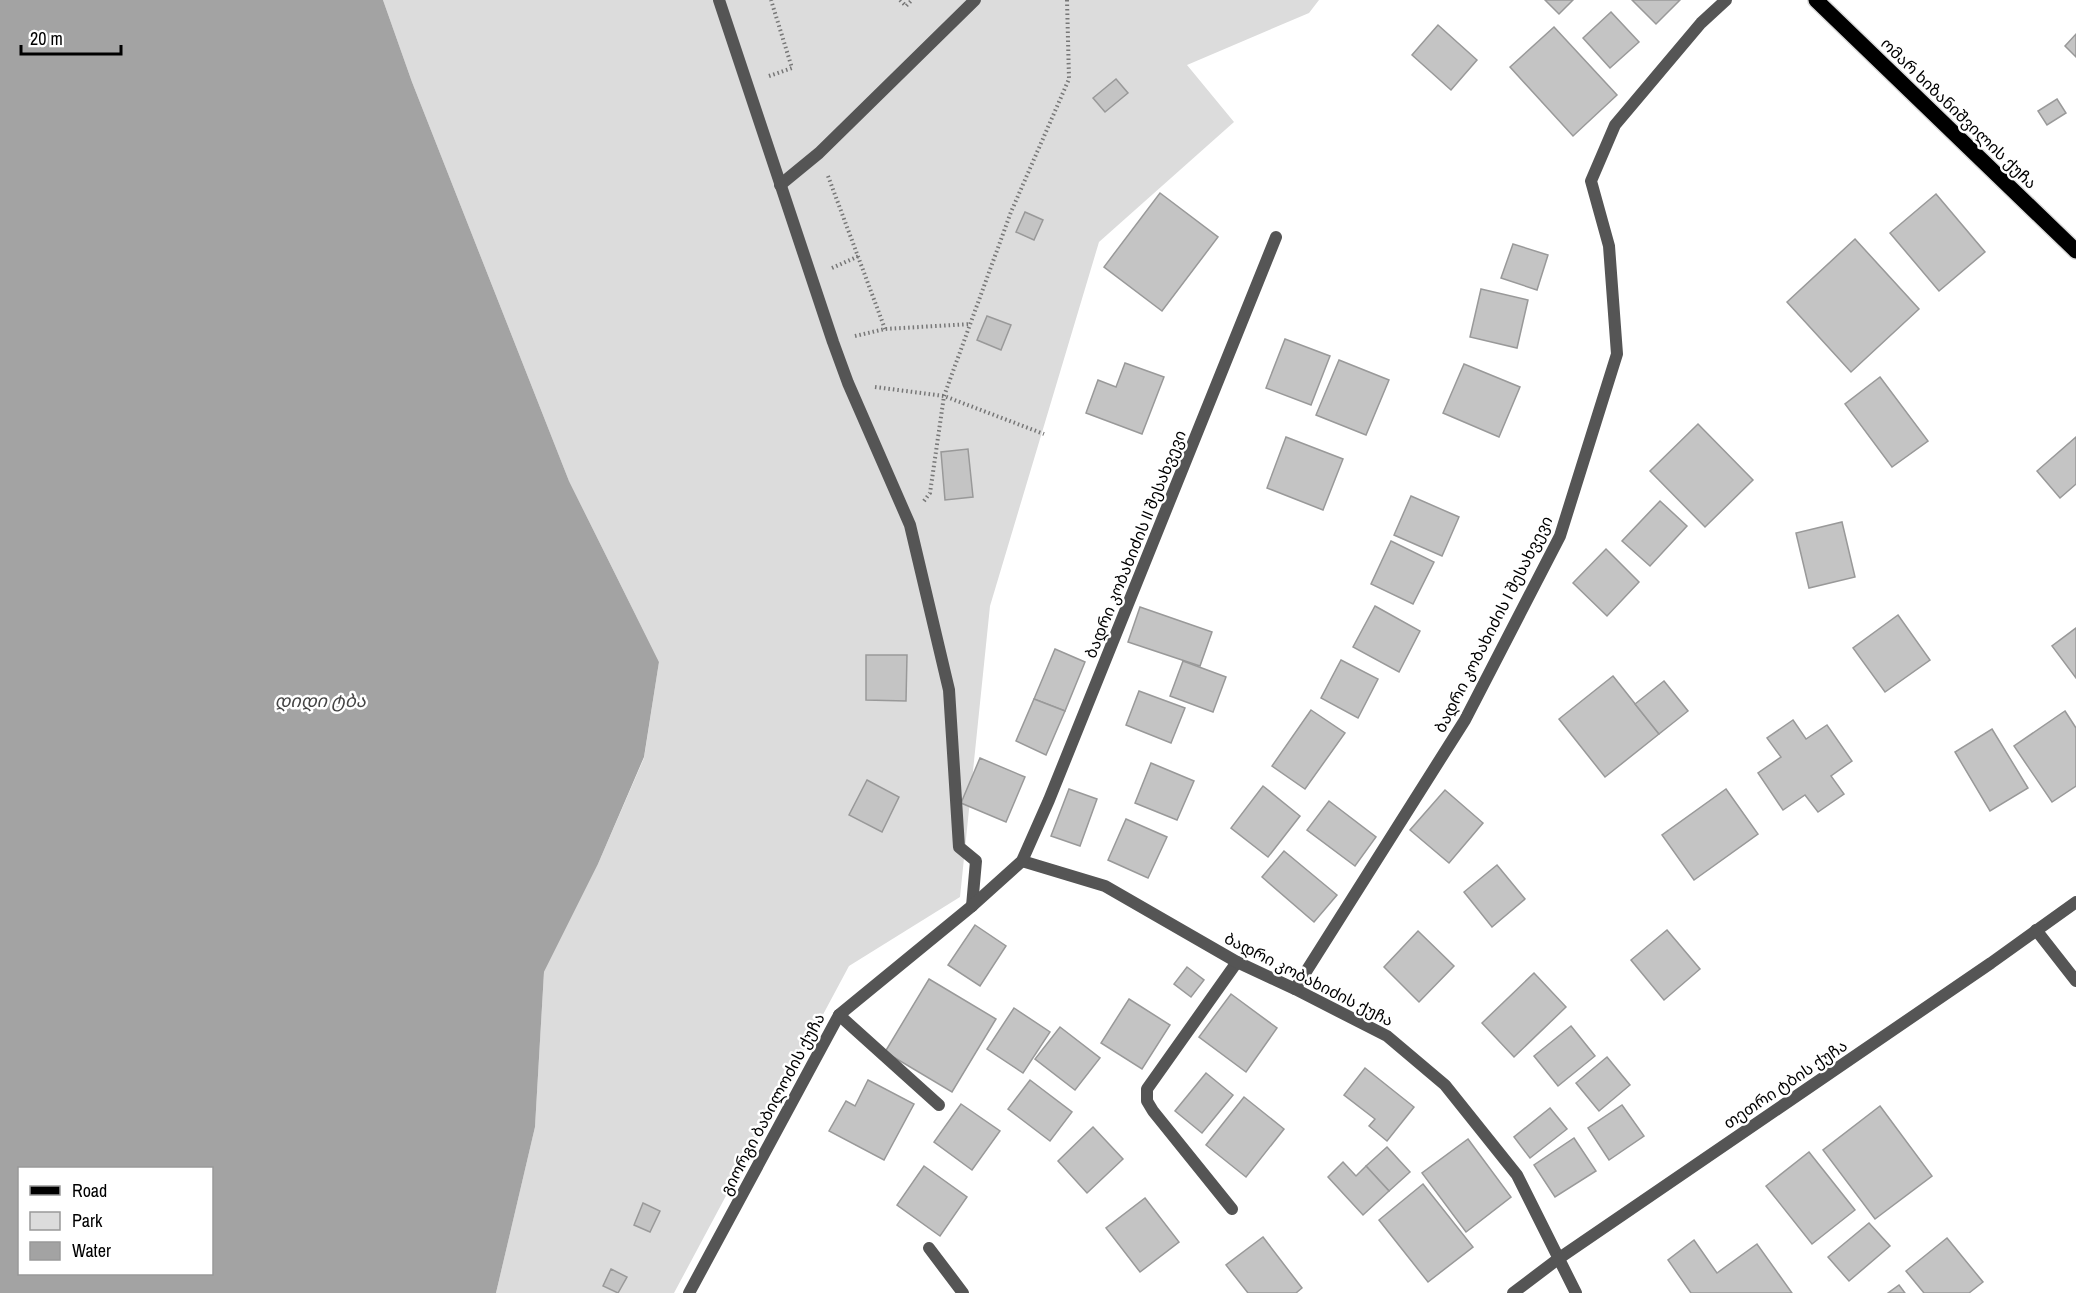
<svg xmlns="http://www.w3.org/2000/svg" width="2076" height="1293" viewBox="0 0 2076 1293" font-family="'Archivo Narrow','Noto Sans Georgian',sans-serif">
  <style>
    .green { fill: #dcdcdc }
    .water { fill: #a3a3a3; fill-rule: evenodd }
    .building { fill: #c4c4c4; stroke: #999; stroke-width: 1.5 }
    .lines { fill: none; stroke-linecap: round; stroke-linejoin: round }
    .primary-casing { stroke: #dbdbdb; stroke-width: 18 }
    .path { stroke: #777; stroke-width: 4; stroke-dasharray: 1.5 3; stroke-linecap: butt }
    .lane { stroke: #555; stroke-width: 12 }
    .street { stroke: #555; stroke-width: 12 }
    .primary { stroke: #000; stroke-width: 15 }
    .labels { text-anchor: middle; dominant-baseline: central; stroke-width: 5; stroke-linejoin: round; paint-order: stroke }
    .street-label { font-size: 16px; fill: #000; stroke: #fff }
    .water-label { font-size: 18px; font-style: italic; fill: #444; stroke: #fff }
  </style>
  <rect width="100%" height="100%" fill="#fff"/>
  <path class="green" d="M383 0H1319L1309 13 1187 65 1234 122 1099 242 990 606 960 897 849 966 674 1293H496L535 1127 544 972 598 864 644 758 659 662 569 481 412 82Z"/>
  <path class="water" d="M0 0H383L412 82 569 481 659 662 644 757 598 864 544 972 535 1127 496 1293H0ZM20 1168H212V1274H20Z"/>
  <g class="building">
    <path d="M1545 0H1573L1559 14Z"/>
    <path d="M1632 0H1680L1656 24Z"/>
    <path d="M1611 12 1639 42 1610 68 1583 38Z"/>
    <path d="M1438 25 1477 60 1451 90 1412 55Z"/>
    <path d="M1554 27 1617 95 1573 136 1510 67Z"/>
    <path d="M2076 34V57L2065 46Z"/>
    <path d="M1116 79 1128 93 1105 112 1093 98Z"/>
    <path d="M2057 99 2066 113 2047 125 2038 111Z"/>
    <path d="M1160 193 1218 237 1162 311 1104 267Z"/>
    <path d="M1936 194 1985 252 1939 291 1890 233Z"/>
    <path d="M1025 212 1043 220 1034 240 1016 232Z"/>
    <path d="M1855 239 1919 309 1851 372 1787 302Z"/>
    <path d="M1513 244 1548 255 1537 290 1501 278Z"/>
    <path d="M1481 289 1528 300 1517 348 1470 337Z"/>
    <path d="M987 316 1011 325 1001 350 977 340Z"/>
    <path d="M1285 339 1330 356 1311 405 1266 388Z"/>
    <path d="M1339 360 1389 380 1366 435 1316 415Z"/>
    <path d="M1125 363 1164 377 1142 434 1086 413 1098 380 1116 387Z"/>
    <path d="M1464 364 1520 387 1499 437 1443 413Z"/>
    <path d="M1880 377 1928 441 1892 467 1845 404Z"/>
    <path d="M1698 424 1753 480 1705 527 1650 471Z"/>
    <path d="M1286 437 1343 459 1323 510 1267 488Z"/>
    <path d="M2076 437V484L2060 498 2037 471Z"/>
    <path d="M968 449 973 497 945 500 941 452Z"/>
    <path d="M1411 496 1459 517 1442 556 1394 535Z"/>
    <path d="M1660 501 1687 526 1650 566 1622 541Z"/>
    <path d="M1842 522 1855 577 1809 588 1796 533Z"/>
    <path d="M1391 541 1434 562 1413 604 1371 584Z"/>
    <path d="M1606 549 1639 582 1607 616 1573 583Z"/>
    <path d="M1375 606 1420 631 1399 672 1353 647Z"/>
    <path d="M1140 607 1212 632 1200 666 1128 642Z"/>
    <path d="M1898 615 1930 660 1885 692 1853 648Z"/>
    <path d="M2076 628V678L2052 646Z"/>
    <path d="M1055 649 1085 662 1065 711 1034 699Z"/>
    <path d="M866 655H907L906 701 866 700Z"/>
    <path d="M1341 660 1378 679 1358 718 1321 698Z"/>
    <path d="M1183 661 1226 677 1213 712 1170 696Z"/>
    <path d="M1613 676 1659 734 1605 777 1559 719Z"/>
    <path d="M1664 681 1688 711 1659 734 1635 704Z"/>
    <path d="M1139 691 1185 708 1171 743 1126 725Z"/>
    <path d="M1034 699 1065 711 1046 755 1016 741Z"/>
    <path d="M1311 710 1345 733 1305 789 1272 766Z"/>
    <path d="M2065 711 2076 728V786L2052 802 2014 746Z"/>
    <path d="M1793 720 1806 739 1827 725 1852 761 1831 776 1844 794 1818 812 1805 795 1783 810 1758 773 1781 757 1767 738Z"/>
    <path d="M1992 729 2028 788 1990 811 1955 752Z"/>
    <path d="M980 758 1025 777 1006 822 961 803Z"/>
    <path d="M1151 763 1194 781 1177 820 1135 803Z"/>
    <path d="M867 780 899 797 882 832 849 815Z"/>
    <path d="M1263 786 1300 816 1268 857 1231 828Z"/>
    <path d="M1069 789 1097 799 1080 846 1051 836Z"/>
    <path d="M1726 789 1758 834 1694 880 1662 835Z"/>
    <path d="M1445 790 1483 823 1449 863 1410 830Z"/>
    <path d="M1329 801 1376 837 1355 866 1307 830Z"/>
    <path d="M1126 819 1167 837 1148 878 1108 860Z"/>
    <path d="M1284 851 1337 895 1314 922 1262 877Z"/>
    <path d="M1497 865 1525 899 1492 927 1464 892Z"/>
    <path d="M975 925 1006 946 980 986 948 965Z"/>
    <path d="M1667 930 1700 969 1664 1000 1631 960Z"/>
    <path d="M1418 931 1454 966 1419 1002 1384 967Z"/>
    <path d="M1187 967 1204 980 1191 997 1174 984Z"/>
    <path d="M1534 973 1566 1007 1514 1057 1482 1023Z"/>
    <path d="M929 979 996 1019 952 1092 885 1052Z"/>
    <path d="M1231 994 1277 1028 1246 1072 1199 1037Z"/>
    <path d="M1129 999 1170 1025 1142 1069 1101 1043Z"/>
    <path d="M1014 1008 1050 1032 1023 1073 987 1049Z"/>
    <path d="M1571 1026 1595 1056 1558 1086 1534 1056Z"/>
    <path d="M1060 1027 1100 1058 1075 1090 1035 1059Z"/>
    <path d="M1607 1057 1630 1085 1599 1111 1576 1083Z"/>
    <path d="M1365 1068 1414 1107 1387 1141 1369 1126 1375 1119 1344 1095Z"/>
    <path d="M1206 1073 1233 1095 1202 1133 1175 1111Z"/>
    <path d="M868 1080 914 1104 884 1160 829 1131 846 1101 855 1106Z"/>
    <path d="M1030 1080 1072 1112 1050 1141 1008 1109Z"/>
    <path d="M1244 1097 1284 1129 1246 1177 1206 1145Z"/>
    <path d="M961 1104 1000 1131 972 1170 934 1142Z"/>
    <path d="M1622 1105 1644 1136 1609 1160 1588 1128Z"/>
    <path d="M1880 1106 1932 1176 1875 1219 1823 1150Z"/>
    <path d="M1550 1108 1567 1129 1530 1158 1514 1137Z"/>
    <path d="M1093 1127 1123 1159 1087 1193 1058 1161Z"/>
    <path d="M1574 1138 1596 1171 1555 1197 1534 1165Z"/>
    <path d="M1468 1139 1511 1197 1466 1232 1422 1173Z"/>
    <path d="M1387 1147 1410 1172 1389 1191 1366 1166Z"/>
    <path d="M1809 1152 1855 1210 1812 1244 1766 1186Z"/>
    <path d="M1343 1162 1356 1176 1366 1166 1389 1191 1363 1215 1328 1177Z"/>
    <path d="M924 1166 967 1197 940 1236 897 1205Z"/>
    <path d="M1423 1184 1473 1247 1428 1282 1379 1220Z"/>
    <path d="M1145 1198 1179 1242 1140 1272 1106 1228Z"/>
    <path d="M643 1203 660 1211 650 1232 634 1225Z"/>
    <path d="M1869 1223 1890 1246 1849 1281 1828 1257Z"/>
    <path d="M1263 1237 1302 1288 1296 1293H1248L1226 1265Z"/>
    <path d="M1947 1238 1983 1282 1969 1293H1924L1906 1271Z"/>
    <path d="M1694 1240 1717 1273 1757 1244 1792 1293H1691L1668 1260Z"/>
    <path d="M611 1269 627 1277 618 1293 603 1286Z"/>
    <path d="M1899 1285 1905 1293H1888Z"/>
  </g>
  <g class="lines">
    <defs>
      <path id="primary" d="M1816 0 2076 251"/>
    </defs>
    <use href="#primary" class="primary-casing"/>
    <g class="path">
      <path d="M900 0 906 6 912 0"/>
      <path d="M769 76 792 68 771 0"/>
      <path d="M828 176 885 329"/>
      <path d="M832 268 859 256"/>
      <path d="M855 336 885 329 971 324"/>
      <path d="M875 387 944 396 1044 434"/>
      <path d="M924 501 930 493 944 396 1011 212 1069 79 1067 0"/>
    </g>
    <g class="lane">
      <path d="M2036 930 2076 981"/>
      <path d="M939 1105 839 1015 972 906"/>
      <path d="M1232 1209 1153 1111 1147 1101V1089L1237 962"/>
      <path d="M929 1248 963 1293"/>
    </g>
    <g class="street">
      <path d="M719 0 833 342 848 383 910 525 949 690 959 847 976 861 972 906"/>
      <path d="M780 185 819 153 975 0"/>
      <path d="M1022 861 1105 886 1237 962 1295 989 1387 1036 1445 1085 1517 1175 1576 1293"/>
      <path d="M972 906 1022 861 1049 800 1276 237"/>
      <path d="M1295 989 1465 720 1560 536 1617 354 1609 246 1591 181 1615 125 1701 23 1726 0"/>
      <path d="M689 1293 839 1015"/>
      <path d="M1513 1293 1558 1259 1991 963 2076 902"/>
    </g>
    <use href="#primary" class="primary"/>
  </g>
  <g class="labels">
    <g class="street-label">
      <text transform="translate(1959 113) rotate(44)">ომარ ხიზანიშვილის ქუჩა</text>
      <text transform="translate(1135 544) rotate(-68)">ბადრი კობახიძის II შესახვევი</text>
      <text transform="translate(1493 624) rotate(-63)">ბადრი კობახიძის I შესახვევი</text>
      <text transform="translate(1309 979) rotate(27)">ბადრი კობახიძის ქუჩა</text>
      <text transform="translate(1785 1084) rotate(-34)">თეთრი ტბის ქუჩა</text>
      <text transform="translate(772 1104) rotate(-62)">გიორგი ბაბილოძის ქუჩა</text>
    </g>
    <g class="water-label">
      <text x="320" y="700">დიდი ტბა</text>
    </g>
  </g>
  <rect x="18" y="1167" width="195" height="108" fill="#ffffff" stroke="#999999" stroke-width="1.5"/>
  <rect x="30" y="1186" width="30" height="9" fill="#000000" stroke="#999999" stroke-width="1.5"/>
  <text x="72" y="1197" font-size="18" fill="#000000">Road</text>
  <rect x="30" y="1212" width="30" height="18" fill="#dcdcdc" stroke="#999999" stroke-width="1.5"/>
  <text x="72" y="1227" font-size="18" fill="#000000">Park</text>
  <rect x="30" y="1242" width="30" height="18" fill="#a3a3a3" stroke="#999999" stroke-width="1.5"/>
  <text x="72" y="1257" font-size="18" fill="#000000">Water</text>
  <path d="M21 45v9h100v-9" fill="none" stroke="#000000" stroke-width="3"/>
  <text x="30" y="45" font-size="18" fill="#000000" stroke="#ffffff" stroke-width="4.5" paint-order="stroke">20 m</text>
</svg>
